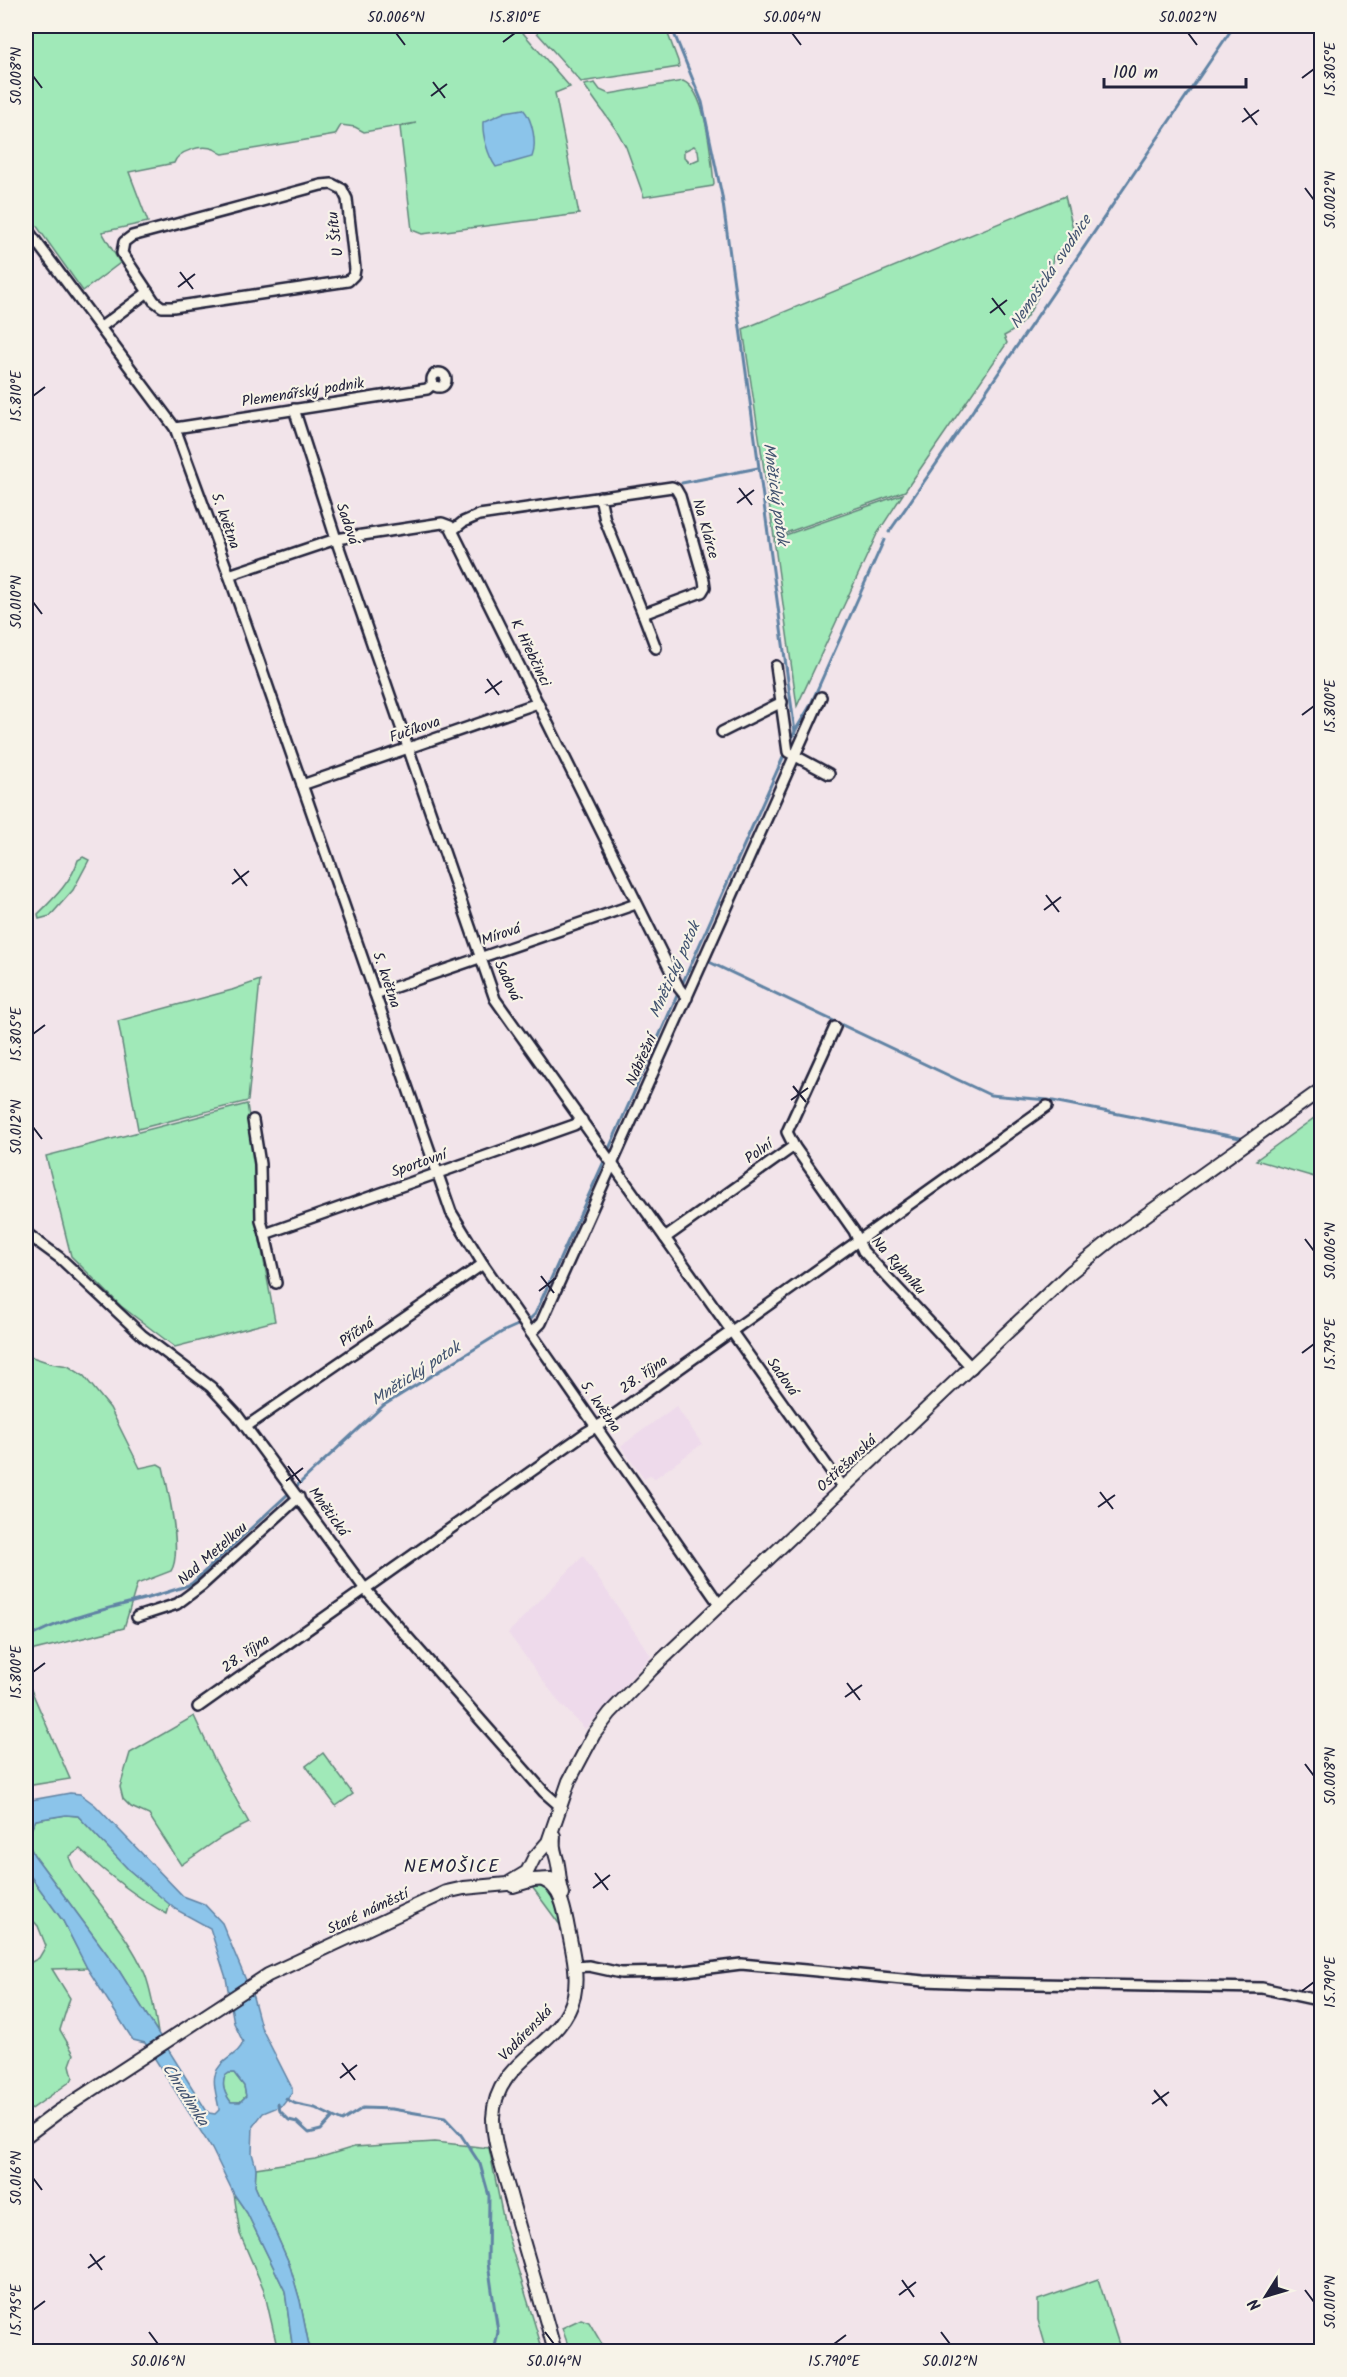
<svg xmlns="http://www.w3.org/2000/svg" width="1347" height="2377" viewBox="0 0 1347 2377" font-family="Kalam,sans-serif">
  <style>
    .built { fill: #eedaeb }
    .green { fill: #a0e9b8; stroke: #61867a; stroke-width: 1.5; fill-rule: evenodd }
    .water { fill: #8bc4ea; stroke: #6183a4; stroke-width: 1.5; fill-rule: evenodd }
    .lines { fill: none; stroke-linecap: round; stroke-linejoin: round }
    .stream { stroke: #6183a4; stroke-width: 3 }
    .street-casing { stroke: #22223b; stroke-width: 14 }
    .secondary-casing { stroke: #22223b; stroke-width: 16 }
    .street { stroke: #f7f3e8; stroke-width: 9 }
    .secondary { stroke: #f7f3e8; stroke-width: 12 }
    .ticks { fill: none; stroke: #22223b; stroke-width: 2 }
    .labels { text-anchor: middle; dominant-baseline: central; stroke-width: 4.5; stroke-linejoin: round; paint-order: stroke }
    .street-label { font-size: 15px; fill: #22223b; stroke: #f7f3e8 }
    .water-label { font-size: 16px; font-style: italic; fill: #425370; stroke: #f7f3e8 }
    .quarter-label { font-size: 18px; letter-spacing: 1.5px; fill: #22223b; stroke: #f7f3e8 }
    .neatline { fill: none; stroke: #22223b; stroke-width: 2 }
    .ticks-label { font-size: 15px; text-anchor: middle; fill: #22223b }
  </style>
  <rect width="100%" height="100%" fill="#f2e4ea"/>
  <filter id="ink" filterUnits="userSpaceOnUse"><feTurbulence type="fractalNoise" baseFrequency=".0167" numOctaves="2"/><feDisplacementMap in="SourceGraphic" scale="12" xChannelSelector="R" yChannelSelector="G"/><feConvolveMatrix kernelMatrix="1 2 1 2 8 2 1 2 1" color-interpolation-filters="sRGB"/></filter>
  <g filter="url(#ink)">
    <g class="built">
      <path d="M676 1406 702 1444 654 1479 651 1475 644 1479 621 1446Z"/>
      <path d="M583 1556 651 1656 585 1729 559 1702 508 1633Z"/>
    </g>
    <g class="green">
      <path d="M26 26H517L570 87 555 93 579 214 430 233 422 234 412 230 400 127 416 123 364 132 355 127 341 125 335 135 223 154C220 153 217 151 214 149 202 144 178 151 174 163L129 172 148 222 102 232 120 263 83 291 26 211Z"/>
      <path d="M531 26H665L678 61 679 67 581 82Z"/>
      <path d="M683 81C707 91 711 159 714 183L713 186 644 197 626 147 617 131 584 85 595 83 600 90 609 94ZM694 146 698 150 699 159 690 163 684 157V151Z"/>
      <path d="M1065 196 1075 237 1053 256 1051 277 1043 280C1037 302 1025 326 1004 336L1007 343 905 491 774 537 743 329Z"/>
      <path d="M903 494 877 534 797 706 774 539Z"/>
      <path d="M83 857 89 860 73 890 50 916 39 919 38 914C53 899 72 881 78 860Z"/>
      <path d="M260 980 248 1101 138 1129 118 1021 232 990Z"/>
      <path d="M247 1104 255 1155 258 1229 275 1321 175 1347 121 1306 71 1256 46 1156Z"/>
      <path d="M1321 1113V1179L1256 1160Z"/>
      <path d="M26 1355 50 1363 68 1366 84 1376 110 1408 140 1468 158 1464 163 1467C168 1489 183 1553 171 1571L137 1584 124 1628 26 1652Z"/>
      <path d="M26 1657 29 1658V1685L70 1779 26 1786Z"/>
      <path d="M194 1716 214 1759 249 1823 223 1836 181 1865 149 1815 131 1807 123 1799 120 1787 130 1753Z"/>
      <path d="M323 1753 353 1794 336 1806 306 1766Z"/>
      <path d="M66 1815 78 1816 129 1870 170 1904 167 1914C134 1896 107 1874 80 1849L69 1857 74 1869C96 1900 131 1939 145 1974 152 1993 155 2013 158 2033L118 1969 34 1855 26 1839 36 1820Z"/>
      <path d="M26 1870 63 1921 87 1968 52 1969 70 1998 60 2030 74 2054 70 2065 73 2077 71 2081 26 2113V1965L39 1958 46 1946 38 1926 26 1913Z"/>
      <path d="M530 1884C559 1886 557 1905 563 1929Z"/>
      <path d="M229 2073H234L244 2086 246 2096 240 2102H231C224 2094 221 2086 225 2075Z"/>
      <path d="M435 2142 489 2148 505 2227 543 2351H310L300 2301 289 2263 255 2186 256 2168 315 2159 354 2147Z"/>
      <path d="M234 2194 247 2213 285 2291 293 2351H278L264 2290 240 2234Z"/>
      <path d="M1098 2279 1121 2351H1047L1038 2320V2300Z"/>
      <path d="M581 2319 589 2322 606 2351H570L562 2328Z"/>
    </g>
    <g class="water">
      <path d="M523 109C533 120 537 144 532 157L496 167C488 156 482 135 483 122L505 112Z"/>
      <path d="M70 1793 80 1794 95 1805 183 1896 204 1904 222 1923 253 1997 261 2027 292 2088V2093L283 2105 263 2113 253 2126 252 2153 256 2168 255 2186 289 2263 300 2301 310 2351H293L285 2291 247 2213 234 2194 212 2149 145 2043 133 2040 87 1968 63 1921 26 1870V1839L34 1855 118 1969 206 2110 209 2113 215 2114 219 2110C218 2099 212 2085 215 2075 219 2059 239 2056 243 2042L234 2023 226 1978 210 1928 175 1909 129 1870 78 1816 66 1815 36 1820 26 1838V1801ZM229 2073H234L244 2086 246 2096 240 2102H231C225 2094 221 2086 225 2076Z"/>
    </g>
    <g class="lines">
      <g class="stream">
        <path d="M671 26 702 102 722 196 795 732 789 744"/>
        <path d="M682 483 758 468"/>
        <path d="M889 532C1006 365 1119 194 1234 26"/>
        <path d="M795 731 810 706 884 540"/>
        <path d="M705 960 990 1095 1048 1100 1245 1139"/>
        <path d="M607 1153 785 753"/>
        <path d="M26 1639C73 1611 138 1605 191 1584L384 1405 502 1332 529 1320 535 1314 605 1159"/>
        <path d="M286 2099 296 2104 315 2108 342 2121 363 2108 392 2109 445 2118 461 2135 480 2164 489 2196 488 2263 498 2332 494 2352"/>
        <path d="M278 2104 280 2111 289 2120 297 2122 309 2133 321 2130 332 2118"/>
      </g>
      <defs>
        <g id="street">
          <path d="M332 184 342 189 347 199 355 269 354 275 348 281 173 307H162L154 301 122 253 124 242 132 236 321 185Z"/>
          <path d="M26 228 175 428 229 575 451 1212 483 1264 719 1604"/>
          <path d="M101 327 148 292"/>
          <circle cx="439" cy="380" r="7"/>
          <path d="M294 409 336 539 495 999 843 1488"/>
          <path d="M175 428 427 389 433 384"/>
          <path d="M453 530 463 522 479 515 672 487 676 489 680 496 704 580 705 587 702 592 643 614 605 520 600 497"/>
          <path d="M229 575 336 539 442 523 450 526 679 988 687 998"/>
          <path d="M643 614 656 648"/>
          <path d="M776 666 788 752 829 774"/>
          <path d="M722 732 782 702"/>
          <path d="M302 785 538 703"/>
          <path d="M375 994 636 904"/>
          <path d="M253 1120 260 1164 261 1221 265 1234"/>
          <path d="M794 1146 854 1231 863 1251 972 1368"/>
          <path d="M26 1233 60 1258 142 1335 211 1387 237 1415 365 1589 544 1792 560 1806"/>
          <path d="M665 1238 794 1146 787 1132 835 1027"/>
          <path d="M276 1283 265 1234 574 1125 582 1120"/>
          <path d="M531 1333 541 1323 821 697"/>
          <path d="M247 1426 483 1264"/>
          <path d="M137 1617 177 1604 201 1586 299 1497"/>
          <path d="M198 1707 587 1432 603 1423 1047 1106"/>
          <path d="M574 1967 589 1966 621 1973 678 1972 741 1964 924 1981 979 1983 1262 1988 1322 2001"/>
        </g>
        <g id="secondary">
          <path d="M554 1836C552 1851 556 1852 558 1865 560 1876 559 1882 563 1894"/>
          <path d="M545 1881C560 1887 564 1908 567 1923 571 1946 579 1972 574 1996 562 2048 495 2058 493 2118 493 2144 504 2172 511 2198 525 2249 541 2300 555 2352"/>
          <path d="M513 1886 533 1880 551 1879"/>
          <path d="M26 2136 58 2112 268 1975 446 1892 464 1888 507 1884 527 1872 534 1858 548 1842 569 1781 594 1734 610 1713 651 1670 1071 1272 1115 1237 1322 1089"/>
        </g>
      </defs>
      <use href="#street" class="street-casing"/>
      <use href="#secondary" class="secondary-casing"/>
      <use href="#street" class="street"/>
      <use href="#secondary" class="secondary"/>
    </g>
  </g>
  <path class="ticks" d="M396 33 405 45M792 33 801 45M1188 33 1197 45M503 42 515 33M33 76 42 88M1302 78 1314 69M433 82 445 98M431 96 447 84M1244 108 1257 125M1242 122 1259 110M1305 188 1314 200M180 272 193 289M178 287 195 274M992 298 1005 315M990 313 1007 300M33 396 45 387M739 488 752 505M737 503 754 490M33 602 42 614M487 679 499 695M485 693 502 681M1302 715 1314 706M234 869 247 886M232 884 249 871M1046 895 1059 912M1044 910 1061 897M33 1034 45 1025M793 1086 806 1102M791 1100 808 1088M33 1127 42 1139M1305 1239 1314 1251M541 1276 554 1293M539 1291 556 1278M1302 1353 1314 1344M288 1466 301 1483M286 1481 303 1468M1100 1492 1113 1509M1098 1507 1115 1495M33 1672 45 1663M847 1683 860 1700M845 1697 862 1685M1305 1764 1314 1776M595 1873 608 1890M593 1888 610 1875M1302 1991 1314 1982M342 2063 355 2080M340 2078 357 2065M1154 2090 1167 2106M1152 2104 1169 2092M33 2178 42 2190M90 2254 102 2270M88 2268 105 2256M902 2280 914 2297M1305 2290 1314 2302M899 2295 916 2282M33 2310 45 2301M149 2332 158 2344M545 2332 554 2344M941 2332 950 2344M834 2344 846 2335"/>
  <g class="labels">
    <g class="street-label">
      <text transform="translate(336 234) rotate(-97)">U Štítu</text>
      <text transform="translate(303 393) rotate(-9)">Plemenářský podnik</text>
      <text transform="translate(225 521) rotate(70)">5. května</text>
      <text transform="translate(347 524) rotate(71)">Sadová</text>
      <text transform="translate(705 529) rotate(74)">Na Klárce</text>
      <text transform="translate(530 653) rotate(64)">K Hřebčinci</text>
      <text transform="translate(415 730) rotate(-19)">Fučíkova</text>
      <text transform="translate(501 935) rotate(-19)">Mírová</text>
      <text transform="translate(386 980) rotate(71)">5. května</text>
      <text transform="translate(507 981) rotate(65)">Sadová</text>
      <text transform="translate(642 1060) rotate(-66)">Nábřežní</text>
      <text transform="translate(759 1152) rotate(-36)">Polní</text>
      <text transform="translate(419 1164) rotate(-19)">Sportovní</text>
      <text transform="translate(898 1266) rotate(48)">Na Rybníku</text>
      <text transform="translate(357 1333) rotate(-35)">Příčná</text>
      <text transform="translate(644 1375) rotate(-35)">28. října</text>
      <text transform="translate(782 1377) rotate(55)">Sadová</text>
      <text transform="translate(600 1407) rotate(55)">5. května</text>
      <text transform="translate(847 1464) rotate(-43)">Ostřešanská</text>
      <text transform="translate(328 1512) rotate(54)">Mnětická</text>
      <text transform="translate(213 1554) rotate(-41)">Nad Metelkou</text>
      <text transform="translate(246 1654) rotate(-35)">28. října</text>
      <text transform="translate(368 1912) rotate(-25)">Staré náměstí</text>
      <text transform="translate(526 2034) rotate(-46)">Vodárenská</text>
    </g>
    <g class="water-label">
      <text transform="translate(1051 272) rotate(-56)">Nemošická svodnice</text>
      <text transform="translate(775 494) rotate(82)">Mnětický potok</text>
      <text transform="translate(675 970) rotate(-66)">Mnětický potok</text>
      <text transform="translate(416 1374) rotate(-33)">Mnětický potok</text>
      <text transform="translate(185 2095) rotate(57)">Chrudimka</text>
    </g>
    <g class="quarter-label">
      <text x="452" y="1867">NEMOŠICE</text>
    </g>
  </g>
  <rect width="1347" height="2377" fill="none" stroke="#f7f3e8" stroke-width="66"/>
  <g transform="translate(1266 2296) rotate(233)" stroke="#f7f3e8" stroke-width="4.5" paint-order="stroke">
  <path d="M0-4.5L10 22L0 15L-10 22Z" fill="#22223b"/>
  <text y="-9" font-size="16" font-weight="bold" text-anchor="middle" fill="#22223b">N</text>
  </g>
  <path d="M1104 78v9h142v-9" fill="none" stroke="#22223b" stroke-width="3"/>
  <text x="1113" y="78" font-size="18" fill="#22223b" stroke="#f7f3e8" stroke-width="4.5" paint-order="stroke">100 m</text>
  <rect x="33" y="33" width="1281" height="2311" class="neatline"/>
  <g class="ticks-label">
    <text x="396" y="22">50.006°N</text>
    <text x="515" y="22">15.810°E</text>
    <text x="792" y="22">50.004°N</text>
    <text x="1188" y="22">50.002°N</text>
    <text transform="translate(1330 69) rotate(-90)" y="5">15.805°E</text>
    <text transform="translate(16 76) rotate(-90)" y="5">50.008°N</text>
    <text transform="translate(1330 200) rotate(-90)" y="5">50.002°N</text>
    <text transform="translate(16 396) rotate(-90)" y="5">15.810°E</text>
    <text transform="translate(16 602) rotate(-90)" y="5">50.010°N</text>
    <text transform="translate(1330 706) rotate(-90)" y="5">15.800°E</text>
    <text transform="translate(16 1034) rotate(-90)" y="5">15.805°E</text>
    <text transform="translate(16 1127) rotate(-90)" y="5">50.012°N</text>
    <text transform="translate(1330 1251) rotate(-90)" y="5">50.006°N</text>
    <text transform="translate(1330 1344) rotate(-90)" y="5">15.795°E</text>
    <text transform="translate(16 1672) rotate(-90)" y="5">15.800°E</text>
    <text transform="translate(1330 1776) rotate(-90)" y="5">50.008°N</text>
    <text transform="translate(1330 1982) rotate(-90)" y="5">15.790°E</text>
    <text transform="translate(16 2178) rotate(-90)" y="5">50.016°N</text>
    <text transform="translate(1330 2302) rotate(-90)" y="5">50.010°N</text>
    <text transform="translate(16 2310) rotate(-90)" y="5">15.795°E</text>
    <text x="158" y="2366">50.016°N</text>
    <text x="554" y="2366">50.014°N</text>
    <text x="834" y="2366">15.790°E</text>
    <text x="950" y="2366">50.012°N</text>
  </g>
</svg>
